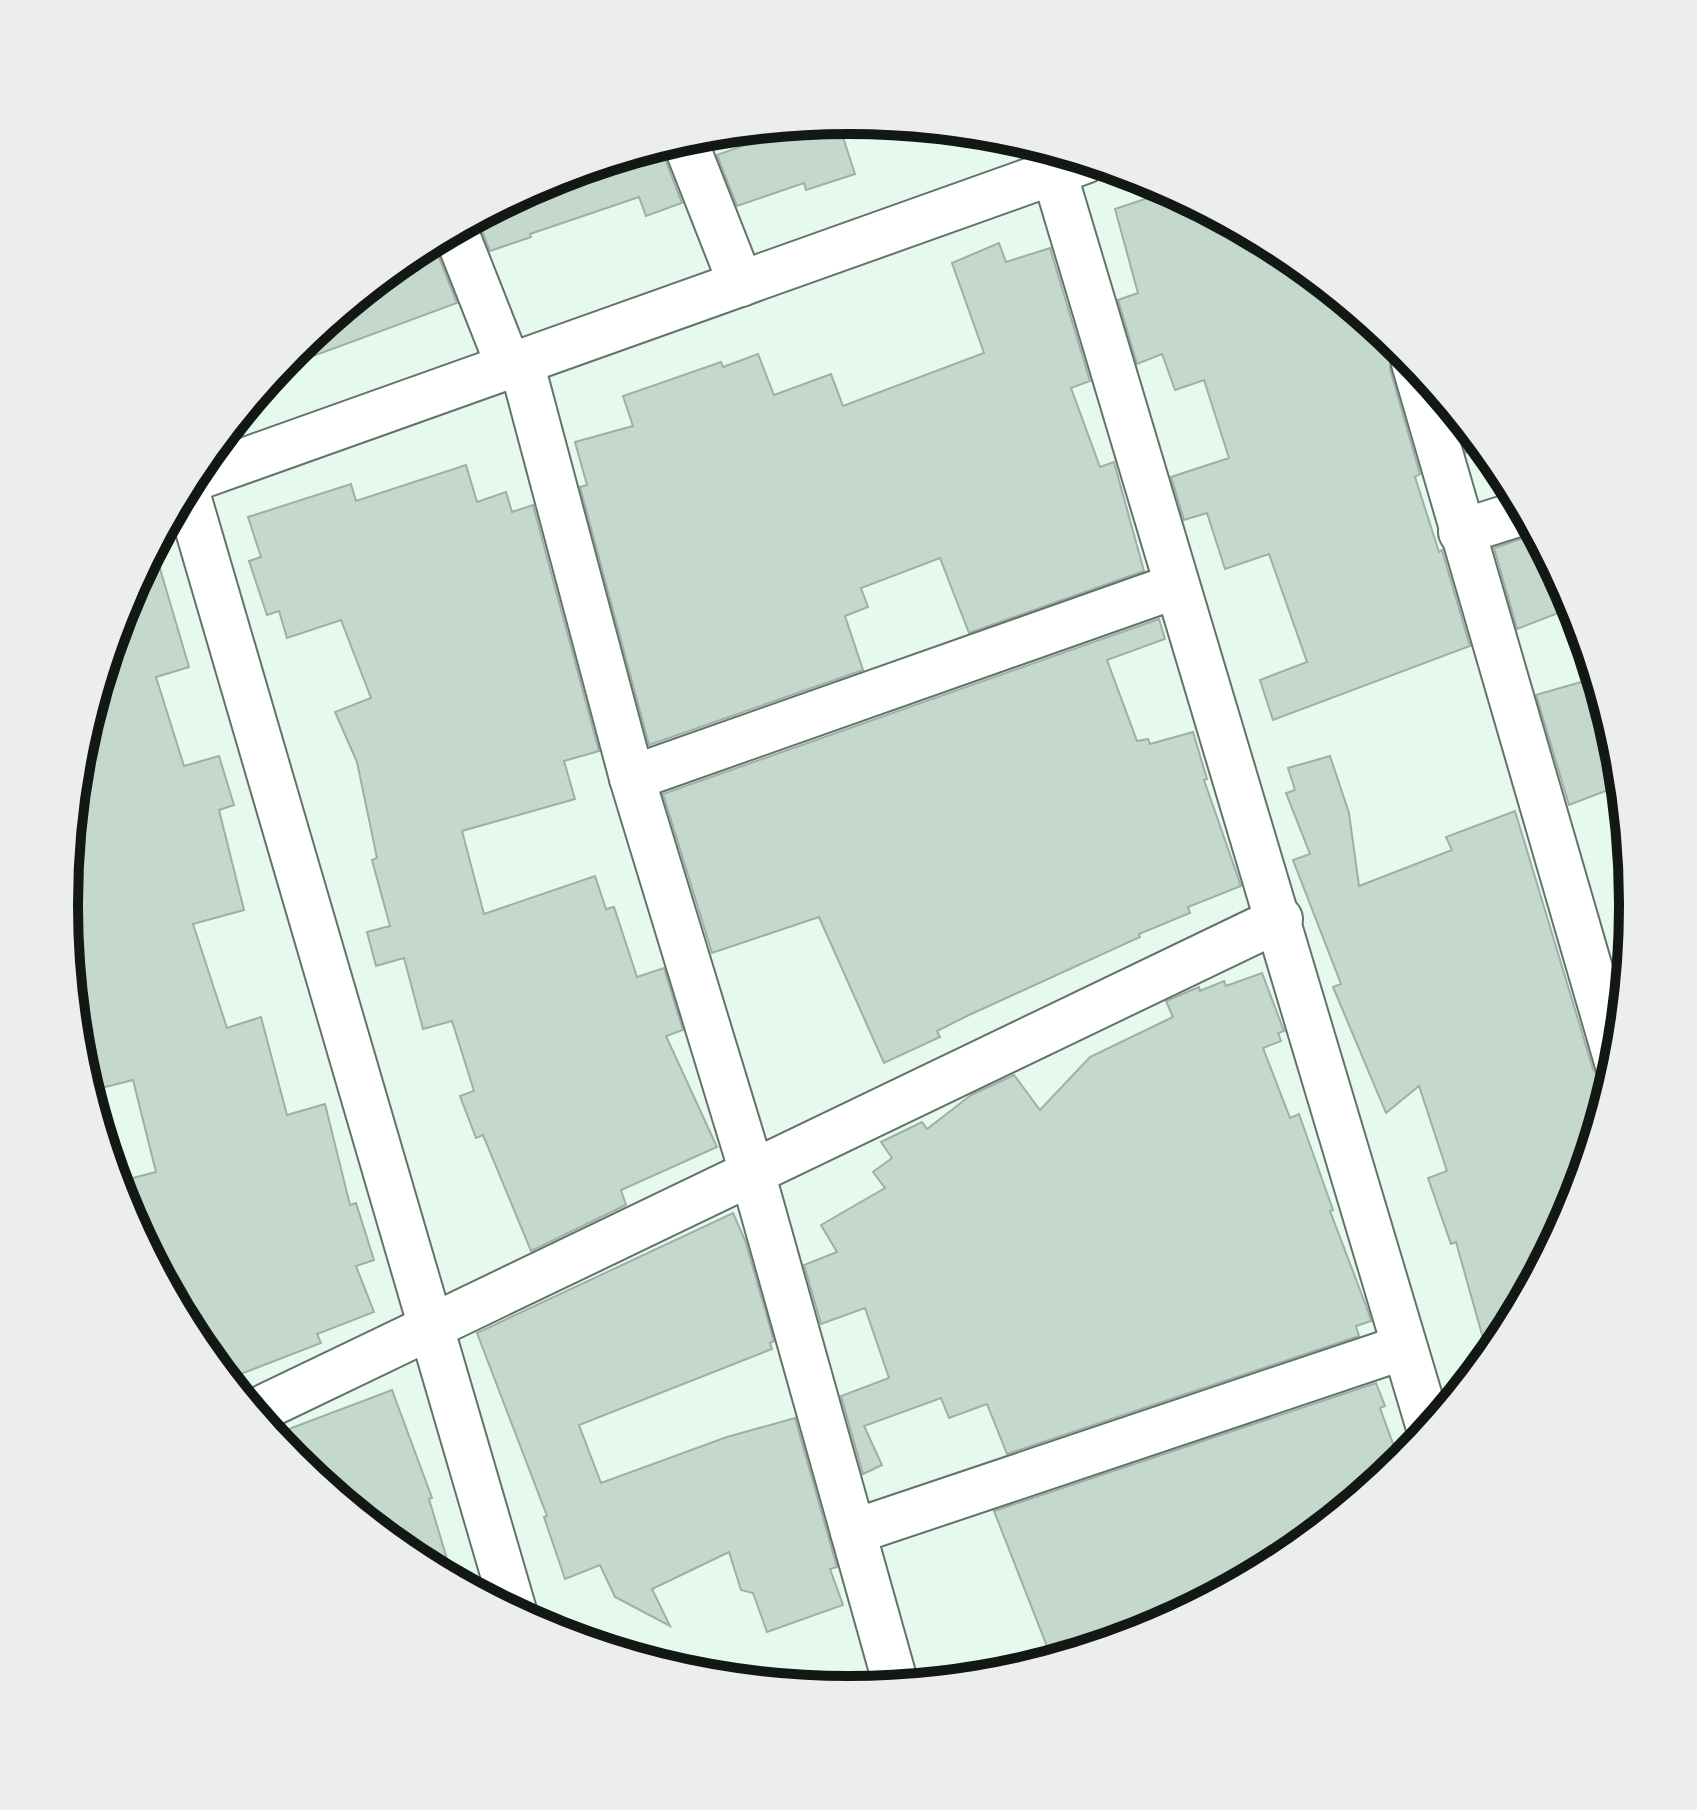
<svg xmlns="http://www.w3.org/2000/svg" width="1697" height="1810" viewBox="0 0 1697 1810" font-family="Arial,sans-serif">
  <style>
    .building { fill: #c4d8cd; stroke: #9db0a5; stroke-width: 2 }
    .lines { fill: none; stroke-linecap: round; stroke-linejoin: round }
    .minor-casing { stroke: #62736a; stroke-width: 48 }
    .minor { stroke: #fff; stroke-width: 44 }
    .rim { fill: none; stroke: #121915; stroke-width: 10 }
  </style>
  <rect width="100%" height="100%" fill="#e5f9ee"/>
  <g class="building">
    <path d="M838 122 855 174 806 190 804 183 737 206 717 155 748 144 744 131Z"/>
    <path d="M660 146 682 203 646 216 639 197 530 234 531 237 490 251 477 218 550 180Z"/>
    <path d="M1169 191 1285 253 1397 345 1390 356V369L1420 474 1415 477 1439 552 1442 550 1470 646 1273 720 1260 680 1307 662 1269 554 1225 569 1207 513 1184 520 1171 477 1229 458 1204 380 1175 390 1162 354 1137 364 1118 300 1138 293 1115 209Z"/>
    <path d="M433 242 457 303 281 368 294 350 413 252Z"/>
    <path d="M999 243 1006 262 1050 248 1090 381 1071 388 1100 467 1114 462 1144 571 969 633 940 558 861 588 868 607 845 616 863 670 649 745 580 487 587 485 575 442 633 426 623 396 721 362 723 367 758 354 774 395 831 374 843 406 984 353 952 263Z"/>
    <path d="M1454 413 1481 446 1466 453Z"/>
    <path d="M466 465 477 502 506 492 512 512 533 505 599 751 564 761 575 799 462 831 484 914 595 876 606 909 614 907 637 977 664 968 683 1030 666 1036 717 1147 621 1190 626 1205 531 1251 483 1135 476 1138 460 1096 474 1091 452 1021 423 1029 404 958 376 966 367 932 390 926 372 860 377 858 357 762 335 712 371 698 341 620 287 638 279 611 267 615 249 561 261 557 248 517 351 484 356 501Z"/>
    <path d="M1535 534 1574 607 1517 629 1494 548Z"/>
    <path d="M154 548 189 667 156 677 184 766 219 756 234 805 219 810 244 910 193 924 227 1028 261 1017 287 1115 325 1104 350 1205 356 1203 374 1260 356 1266 374 1312 317 1334 321 1343 233 1377 230 1368 221 1371 196 1340 124 1205 117 1182 156 1172 133 1080 89 1091 79 1058 64 905 79 752 124 604Z"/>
    <path d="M1159 619 1165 639 1107 660 1137 741 1148 739 1150 744 1193 732 1207 779 1204 780 1241 886 1188 907 1190 913 1139 934 1140 937 969 1015 937 1031 940 1037 884 1063 819 917 712 953 663 794Z"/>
    <path d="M1595 678 1618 752 1621 785 1569 805 1536 695Z"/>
    <path d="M1330 756 1349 813 1359 886 1452 850 1446 837 1515 811 1593 1069 1599 1079 1610 1086 1573 1206 1501 1341 1488 1356 1456 1242 1451 1244 1428 1178 1447 1171 1419 1086 1386 1113 1333 987 1341 984 1293 860 1310 854 1286 793 1295 790 1288 768Z"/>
    <path d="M1262 973 1284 1031 1278 1033 1281 1041 1263 1048 1290 1118 1299 1114 1333 1210 1330 1211 1368 1311 1371 1321 1356 1326 1359 1336 1007 1454 987 1404 949 1418 941 1398 864 1426 882 1465 863 1474 841 1396 889 1378 865 1308 821 1324 804 1265 837 1252 821 1225 885 1188 873 1172 892 1158 881 1142 922 1122 927 1129 971 1095 1014 1075 1040 1110 1090 1057 1173 1017 1166 1001 1199 987 1200 991 1224 981 1226 986Z"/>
    <path d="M733 1213 745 1240 774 1341 770 1343 772 1349 579 1425 601 1483 727 1437 795 1418 837 1567 830 1569 843 1605 767 1632 753 1593 741 1590 729 1552 652 1589 670 1626 615 1597 600 1565 565 1579 544 1517 547 1516 477 1333Z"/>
    <path d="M1376 1383 1385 1406 1380 1408 1400 1463 1284 1558 1205 1600 1202 1591 1130 1619 1136 1634 1052 1659 994 1511Z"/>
    <path d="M392 1390 432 1498 429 1499 453 1579 411 1556 294 1460 273 1435Z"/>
  </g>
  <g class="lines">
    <defs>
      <g id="minor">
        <path d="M684 139 741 284"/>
        <path d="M1047 149 1429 1428"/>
        <path d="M455 230 509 367"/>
        <path d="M521 362 632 778 752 1172 896 1685"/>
        <path d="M1414 363 1617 1062"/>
        <path d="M190 480 1085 161"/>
        <path d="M186 489 514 1611"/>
        <path d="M1461 532 1524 512"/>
        <path d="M632 778 1176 586"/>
        <path d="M254 1412 1280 919"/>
        <path d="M853 1532 1404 1347"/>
      </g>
    </defs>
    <use href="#minor" class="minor-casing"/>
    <use href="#minor" class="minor"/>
  </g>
  <path d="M0 0H1697V1810H0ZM848 134H849A770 770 0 0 1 1619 904V906A770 770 0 0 1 849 1676H848A770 770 0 0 1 78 906V904A770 770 0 0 1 848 134Z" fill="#ecedec" fill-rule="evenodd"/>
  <path class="rim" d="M848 134H849A770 770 0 0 1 1619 904V906A770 770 0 0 1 849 1676H848A770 770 0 0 1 78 906V904A770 770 0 0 1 848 134Z"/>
</svg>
